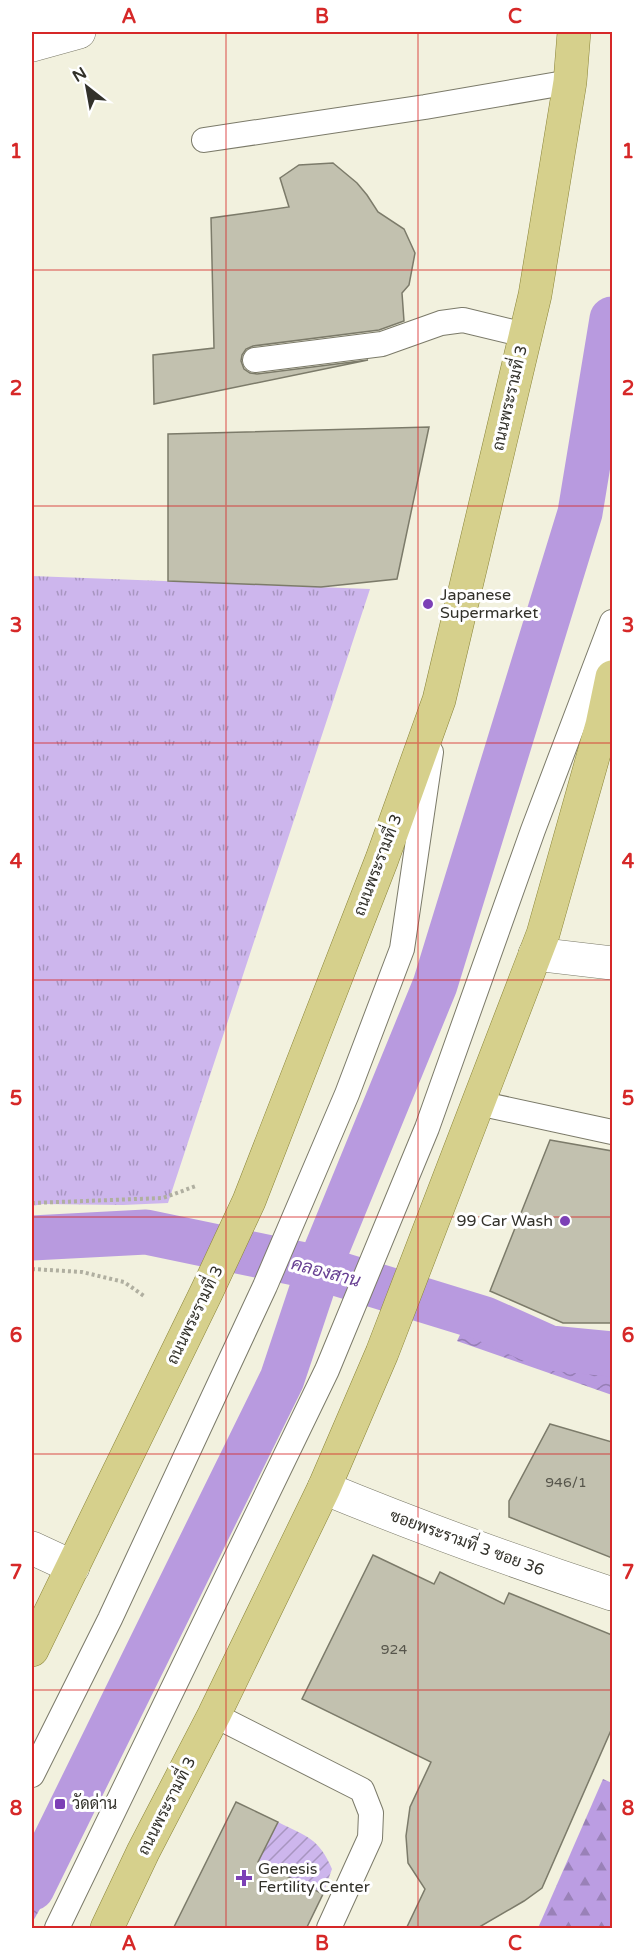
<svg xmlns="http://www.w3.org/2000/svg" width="644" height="1960" viewBox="0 0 644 1960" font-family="'Varela Round',Sarabun,sans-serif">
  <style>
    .grass { fill: url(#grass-tufts) }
    .forest { fill: url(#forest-firs) }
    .garden { fill: url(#garden-furrows) }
    .water { fill: url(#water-waves) }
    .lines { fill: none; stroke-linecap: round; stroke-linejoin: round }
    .canal { stroke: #b89adf; stroke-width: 45 }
    .building { fill: #c2c1af; stroke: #7c7b6a; stroke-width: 1.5 }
    .service-casing { stroke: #7b7a69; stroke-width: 26 }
    .minor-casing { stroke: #7b7a69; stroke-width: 34 }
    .tertiary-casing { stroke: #7b7a69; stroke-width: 34 }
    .primary-casing { stroke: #8a8438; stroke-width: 34 }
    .path { stroke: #b0afa0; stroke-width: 4; stroke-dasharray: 3 3; stroke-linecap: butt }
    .service { stroke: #fff; stroke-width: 24 }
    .minor { stroke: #fff; stroke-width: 33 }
    .tertiary { stroke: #fff; stroke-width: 33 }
    .primary { stroke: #d6d08c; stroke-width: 33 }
    .grid { fill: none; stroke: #d62828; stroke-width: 1.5; stroke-opacity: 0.55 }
    .poi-dot { fill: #7c40b6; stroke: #fff; stroke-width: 2 }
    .labels { text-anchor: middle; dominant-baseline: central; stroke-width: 6; stroke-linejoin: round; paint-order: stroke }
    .number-label { font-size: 14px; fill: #56554b }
    .street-label { font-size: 16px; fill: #32312a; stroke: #fff }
    .poi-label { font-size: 16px; fill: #32312a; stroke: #fff; text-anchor: start }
    .water-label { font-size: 18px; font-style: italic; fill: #684193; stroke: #fff }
    .neatline { fill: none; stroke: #d62828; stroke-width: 2 }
    .grid-label { font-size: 20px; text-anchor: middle; font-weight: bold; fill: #d62828 }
  </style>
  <defs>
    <pattern id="grass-tufts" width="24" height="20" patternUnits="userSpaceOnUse" patternTransform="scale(1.5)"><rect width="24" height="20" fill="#cdb6ed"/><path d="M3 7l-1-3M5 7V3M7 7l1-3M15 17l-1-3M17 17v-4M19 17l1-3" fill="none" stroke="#a795c0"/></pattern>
    <pattern id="forest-firs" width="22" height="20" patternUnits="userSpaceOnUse" patternTransform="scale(1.5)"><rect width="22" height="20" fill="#bb9de2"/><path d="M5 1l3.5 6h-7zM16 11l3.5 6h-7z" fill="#9981b7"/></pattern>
    <pattern id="garden-furrows" width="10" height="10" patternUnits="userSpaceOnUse" patternTransform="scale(1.5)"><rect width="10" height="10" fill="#cdb6ed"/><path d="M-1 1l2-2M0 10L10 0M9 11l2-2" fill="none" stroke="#a795c0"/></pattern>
    <pattern id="water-waves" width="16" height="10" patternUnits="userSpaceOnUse" patternTransform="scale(1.5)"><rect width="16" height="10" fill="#b89adf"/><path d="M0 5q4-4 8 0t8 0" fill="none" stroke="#967eb5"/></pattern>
  </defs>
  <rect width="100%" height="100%" fill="#f2f1de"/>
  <path class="grass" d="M32 576 370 589 168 1203 123 1205 43 1204 32 1206Z"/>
  <path class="forest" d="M603 1779 612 1783V1928H538Z"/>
  <path class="garden" d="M278 1822C307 1837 319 1838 332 1869L323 1894 258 1862Z"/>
  <g class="water">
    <path d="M476 1302 567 1335 612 1336V1395L457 1341Z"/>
    <path d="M32 1865 57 1879 32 1923Z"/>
  </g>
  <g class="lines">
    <g class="canal">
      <path d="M32 1238 146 1232 319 1268 485 1319 550 1348 612 1354"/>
      <path d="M32 1888 282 1379 319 1268 435 985 580 513 612 319"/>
    </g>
  </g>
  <g class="building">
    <path d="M333 163 357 183 367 195 378 212 404 229 415 253 409 285 402 293 404 321 379 330 253 346 246 349 242 355 241 361 244 369 250 373 257 374 368 360 154 404 153 355 214 348 211 218 289 207 280 178 299 165Z"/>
    <path d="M429 427 397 579 321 587 168 581V434Z"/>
    <path d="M550 1140 612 1151V1323H563L490 1291Z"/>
    <path d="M550 1424 612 1442V1558L509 1517V1501Z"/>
    <path d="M373 1555 434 1584 440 1572 504 1604 509 1593 612 1635V1728L542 1888 524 1901 476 1929H406L425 1889 408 1863 406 1836 410 1807 431 1762 302 1699Z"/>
    <path d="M236 1802 278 1822 258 1862 323 1894 306 1929H173Z"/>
  </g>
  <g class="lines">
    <defs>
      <g id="service">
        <path d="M204 140 425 107 570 82"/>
        <path d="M255 360 382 344 441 323 463 320 525 335"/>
        <path d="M478 1103 612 1132"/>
        <path d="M214 1715 362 1790 371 1813 370 1838 329 1928"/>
        <path d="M32 1775 110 1619 265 1286 347 1094 402 949 431 752"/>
        <path d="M57 1928 327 1370 427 1128 533 830 612 622"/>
      </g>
      <g id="minor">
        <path d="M535 954 612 963"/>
        <path d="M324 1488C419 1527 515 1562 612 1594"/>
        <path d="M32 1548 73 1567"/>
      </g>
      <path id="tertiary" d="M32 45 79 32"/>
      <g id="primary">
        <path d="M32 1650 207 1291 249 1201 382 859 439 700 535 295 570 82 574 32"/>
        <path d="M107 1928 143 1852 214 1715 324 1488 382 1353 543 934 602 725 612 677"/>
      </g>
    </defs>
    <use href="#service" class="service-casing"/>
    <use href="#minor" class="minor-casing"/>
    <use href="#tertiary" class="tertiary-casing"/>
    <use href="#primary" class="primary-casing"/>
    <g class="path">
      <path d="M32 1203 163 1198 196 1186"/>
      <path d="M32 1269 82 1272 124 1282 144 1296"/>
    </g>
    <use href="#service" class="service"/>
    <use href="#minor" class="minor"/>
    <use href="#tertiary" class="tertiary"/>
    <use href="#primary" class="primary"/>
  </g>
  <path class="grid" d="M226 32V1928M418 32V1928M32 270H612M32 506H612M32 743H612M32 980H612M32 1217H612M32 1454H612M32 1690H612"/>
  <g class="poi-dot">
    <circle cx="428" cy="604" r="6"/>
    <circle cx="565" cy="1221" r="6"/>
    <rect x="54" y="1798" width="12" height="12" rx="3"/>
    <path d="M241 1869h6v6h6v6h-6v6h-6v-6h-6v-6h6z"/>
  </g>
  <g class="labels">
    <g class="number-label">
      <text x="566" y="1482">946/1</text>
      <text x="394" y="1649">924</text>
    </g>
    <g class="street-label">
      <text transform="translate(510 398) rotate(-77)">ถนนพระรามที่ 3</text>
      <text transform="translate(378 865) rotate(-69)">ถนนพระรามที่ 3</text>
      <text transform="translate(195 1315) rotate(-64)">ถนนพระรามที่ 3</text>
      <text transform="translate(467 1543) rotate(20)">ซอยพระรามที่ 3 ซอย 36</text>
      <text transform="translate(167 1806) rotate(-63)">ถนนพระรามที่ 3</text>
    </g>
    <g class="poi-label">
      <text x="440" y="595">Japanese<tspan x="440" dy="18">Supermarket</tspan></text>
      <text x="553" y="1221" text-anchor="end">99 Car Wash</text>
      <text x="72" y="1804">วัดด่าน</text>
      <text x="258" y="1869">Genesis<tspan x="258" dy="18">Fertility Center</tspan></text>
    </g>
    <g class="water-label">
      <text transform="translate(326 1272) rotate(15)">คลองสาน</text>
    </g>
  </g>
  <rect width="644" height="1960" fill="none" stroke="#ffffff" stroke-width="66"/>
  <g transform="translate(87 87) rotate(329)" stroke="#ffffff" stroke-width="4.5" paint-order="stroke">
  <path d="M0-4.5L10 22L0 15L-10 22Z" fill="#32312a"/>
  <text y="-9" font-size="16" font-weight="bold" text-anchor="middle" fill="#32312a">N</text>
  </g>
  <rect x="33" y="33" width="578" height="1894" class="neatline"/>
  <g class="grid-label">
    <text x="129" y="23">A</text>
    <text x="322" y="23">B</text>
    <text x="515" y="23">C</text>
    <text x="16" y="158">1</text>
    <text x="628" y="158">1</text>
    <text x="16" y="395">2</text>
    <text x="628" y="395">2</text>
    <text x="16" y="632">3</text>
    <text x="628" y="632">3</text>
    <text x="16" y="868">4</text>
    <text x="628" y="868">4</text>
    <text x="16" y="1105">5</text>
    <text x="628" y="1105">5</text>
    <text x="16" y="1342">6</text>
    <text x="628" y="1342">6</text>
    <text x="16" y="1579">7</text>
    <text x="628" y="1579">7</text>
    <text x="16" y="1815">8</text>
    <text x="628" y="1815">8</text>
    <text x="129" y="1950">A</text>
    <text x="322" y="1950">B</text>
    <text x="515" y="1950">C</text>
  </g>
</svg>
